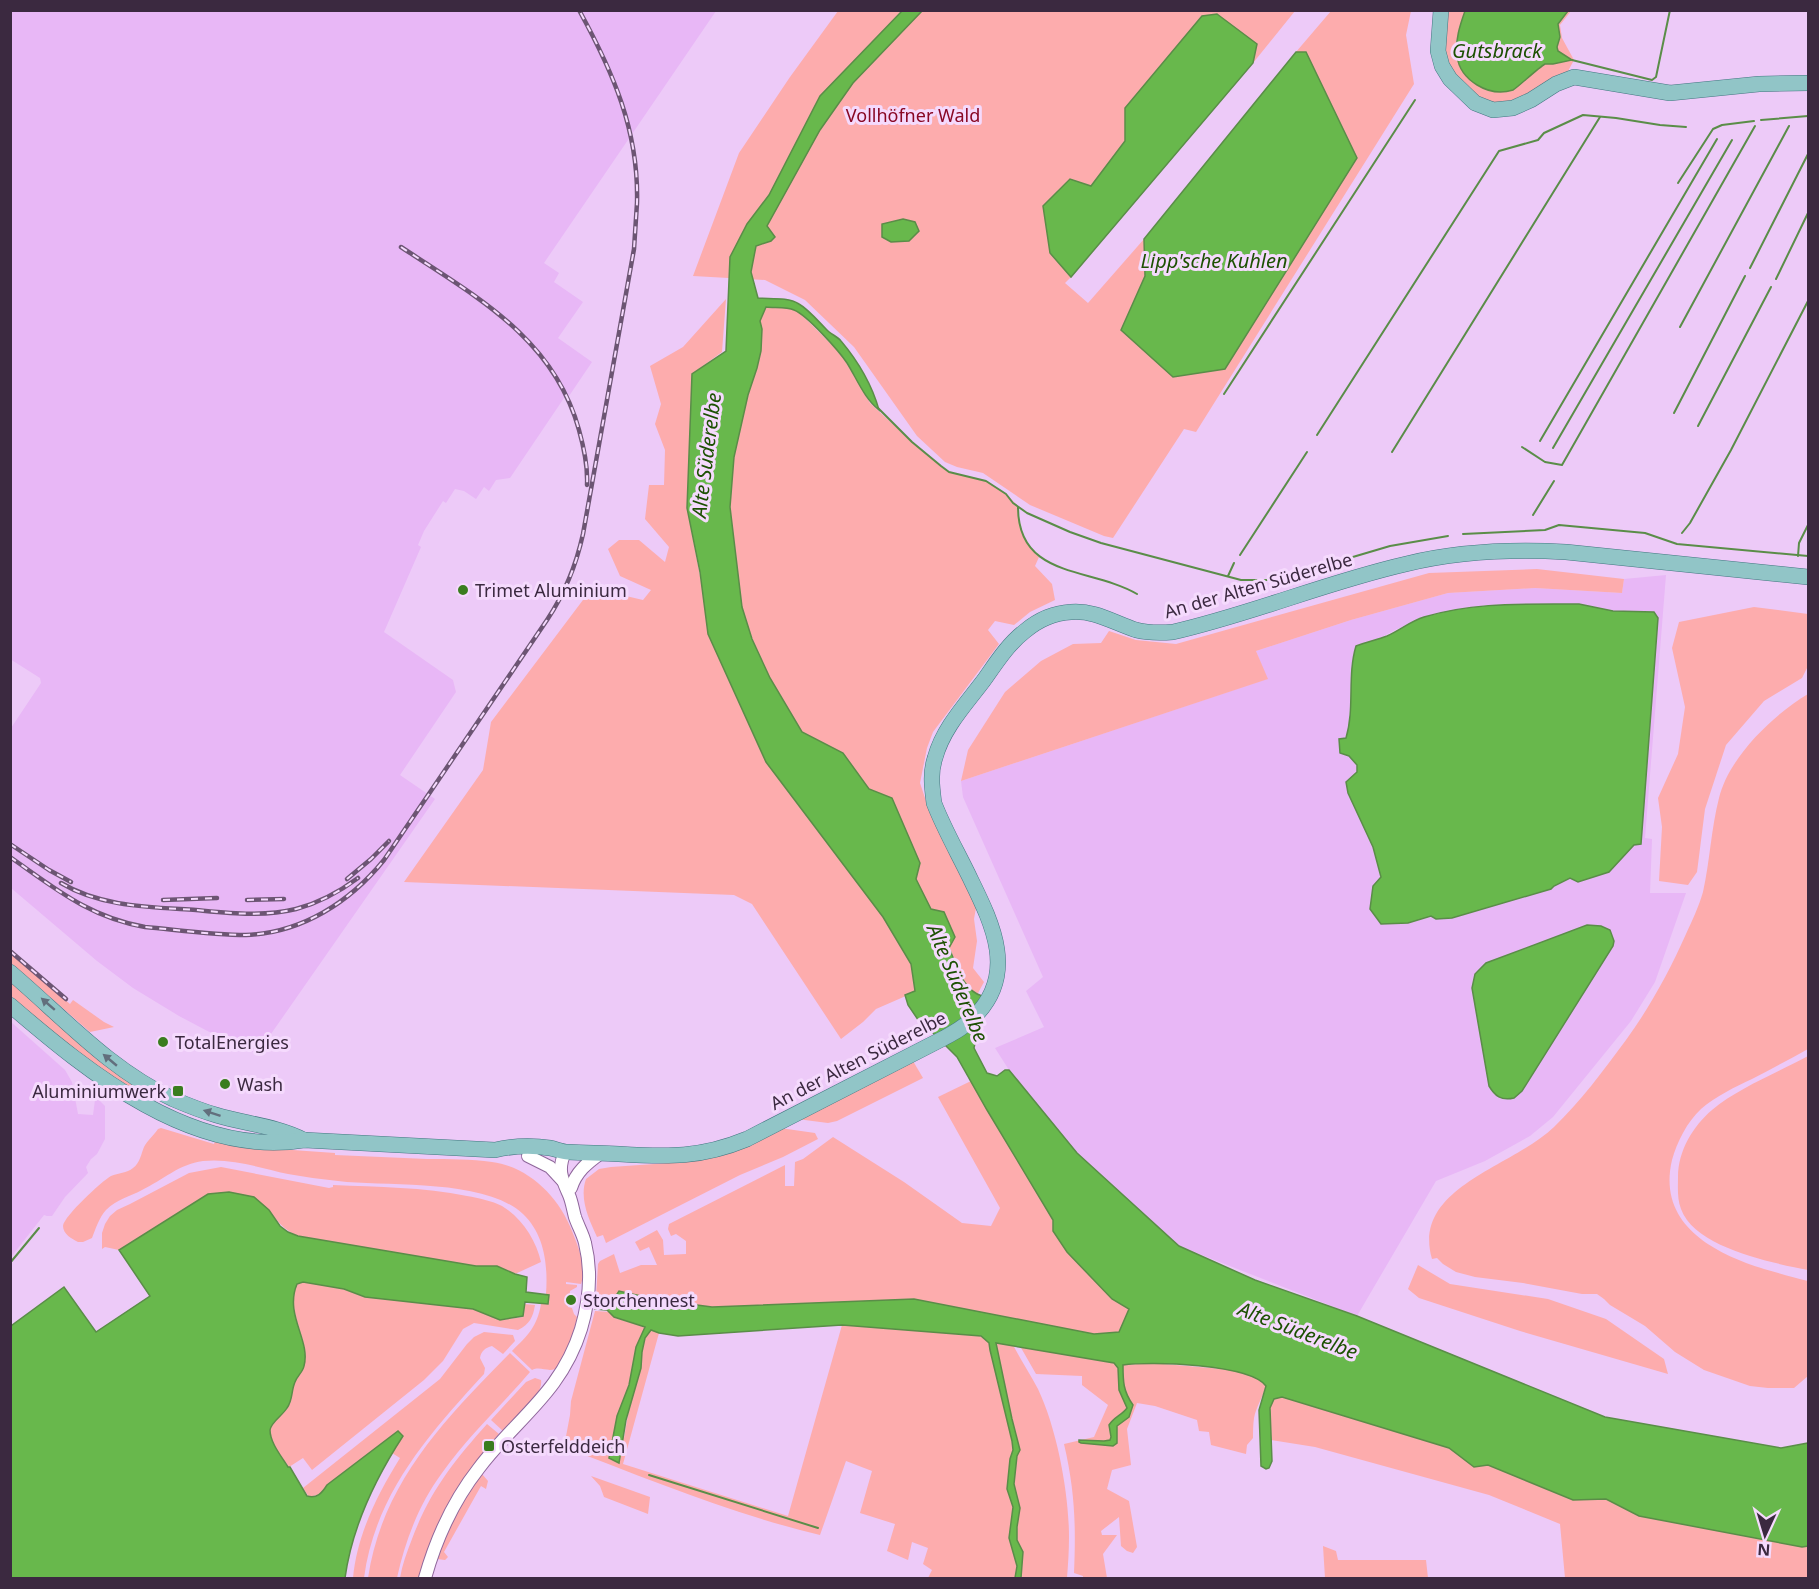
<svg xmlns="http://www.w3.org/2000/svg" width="1819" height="1589" viewBox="0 0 1819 1589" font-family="'Noto Sans',sans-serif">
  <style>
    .built { fill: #e8b7f6; fill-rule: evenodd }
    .green { fill: #fdacad }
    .water { fill: #68b84c; stroke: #5a8d48; stroke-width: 1.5 }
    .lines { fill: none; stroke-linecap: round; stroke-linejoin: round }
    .stream { stroke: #5a8d48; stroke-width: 2 }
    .minor-casing { stroke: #8f679b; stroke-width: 14 }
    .major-casing { stroke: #437680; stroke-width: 16 }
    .minor { stroke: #fff; stroke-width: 12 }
    .major { stroke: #91c5c7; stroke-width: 15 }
    .rail-casing { stroke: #6c5573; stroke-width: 4.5 }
    .rail { stroke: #f5dafd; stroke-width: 2; stroke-dasharray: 7; stroke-linecap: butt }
    .oneway { fill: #626f7d }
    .poi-dot { fill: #3a7d1e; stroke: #f5dafd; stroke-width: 2 }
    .labels { text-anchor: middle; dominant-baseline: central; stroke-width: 6; stroke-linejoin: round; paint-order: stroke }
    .park-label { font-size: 18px; fill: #890825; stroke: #f5dafd }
    .street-label { font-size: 18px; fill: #3b2940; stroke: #f5dafd }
    .poi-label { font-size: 18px; fill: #3b2940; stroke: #f5dafd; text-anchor: start }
    .water-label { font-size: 20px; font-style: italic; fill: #1d5103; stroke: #f5dafd }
  </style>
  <rect width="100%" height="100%" fill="#edcaf8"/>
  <g class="built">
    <path d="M11 10 716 11 544 263 559 273 554 282 583 302 558 338 592 362 569 396 564 398 510 478 496 480 489 491 484 487 476 499 464 491 455 489 446 503 443 501 424 531 418 545 421 547 384 632 453 680 456 692 400 775 435 799 257 1054 215 1035 179 1016 133 988 97 961 11 888V728L41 683 40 678 10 659Z"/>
    <path d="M1666 575 1645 838 1652 839 1650 893H1686L1655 982 1631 1021 1553 1117 1530 1136 1485 1161 1436 1181 1357 1316 1179 1246 1077 1153 1009 1070 995 1048 1044 1027 1026 991 1043 977 963 797 961 781 1267 679 1256 651 1351 620 1448 593 1535 588 1622 593 1624 579ZM1554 604H1579L1613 611 1641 844 1634 845 1609 872 1570 878 1554 886 1408 923 1402 922 1381 877 1373 847 1348 793 1357 772V765L1349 756 1339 739 1346 738 1349 727 1352 662 1382 637 1397 629 1454 610 1487 605ZM1613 946 1522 1091 1514 1098 1509 1099H1503L1494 1094 1489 1086 1472 988Z"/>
    <path d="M11 1022 65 1070 72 1082 78 1114 93 1115 95 1100 97 1098 105 1106V1139L97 1154 91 1159 86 1167 88 1173 65 1197 52 1216H47L44 1215 11 1257Z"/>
  </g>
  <g class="green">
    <path d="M838 11H1295L1253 63 1257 44 1125 108V141L1091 186 1050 253 1071 277 1065 283 1088 303 1144 239 1145 276 1121 331 1306 53 1296 52 1331 11H1411L1406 35 1414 84 1196 432 1184 429 1113 538 1104 536 1030 505 983 473 957 467 945 462 917 436 854 347 805 300 765 280 693 276 739 153 790 77Z"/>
    <path d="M1446 11H1465L1456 42 1515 89 1526 78 1545 63 1553 64 1571 60 1558 51 1557 47 1560 37 1558 24 1568 11H1571L1560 25 1562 38 1574 60 1566 75 1511 103 1493 104 1483 102 1456 80 1444 53Z"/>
    <path d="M726 299 722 352 692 374 687 508 705 602 766 762 883 917 911 964 915 992 876 1009 863 1022 841 1039 752 904 734 895 404 882 483 770 491 722 592 588 643 600 651 590 620 576 608 549 619 540H639L665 562 669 547 645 519 649 485H664L665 450 655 424 661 404 650 366 683 347Z"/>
    <path d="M766 307 792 308 801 314 835 348 846 362 870 403 912 442 949 472 986 481 1006 494 1018 506C1018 527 1023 543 1039 557L1035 566 1052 584 1055 600 1030 612 1014 625 995 621 988 630 999 644 933 732 927 748 920 783 930 813 976 908 974 919 977 941 973 968 984 982 977 995 966 986 949 947 955 937 931 909 916 879 892 798 869 789 843 753 802 732 770 678 752 638 742 607 730 507 734 457 748 395 757 368 760 321Z"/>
    <path d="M1537 569 1624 579 1622 593 1535 588 1448 593 1351 620 1256 651 1268 679 961 781 968 750 1005 692 1041 661 1073 644 1101 643 1109 631 1136 640 1176 644 1429 573Z"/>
    <path d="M1754 607 1808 614V666L1802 678 1764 701 1726 745 1705 809 1697 872 1688 885 1659 881 1662 827 1658 798 1678 754 1685 707 1672 648 1679 622Z"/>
    <path d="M1808 694V1049C1790 1059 1771 1069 1752 1079 1735 1087 1716 1096 1701 1109 1687 1122 1677 1142 1672 1160 1657 1224 1713 1253 1764 1269 1779 1273 1794 1278 1808 1281V1376L1794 1388H1768L1750 1386 1704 1370 1675 1352 1645 1326 1610 1305 1604 1299 1597 1294H1582L1523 1283 1475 1277 1456 1272 1443 1264 1437 1258 1432 1259C1411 1187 1513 1167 1554 1127 1581 1101 1603 1071 1626 1040 1650 1007 1669 972 1686 934 1692 921 1699 906 1703 892 1710 861 1711 829 1719 798 1729 757 1773 715 1808 694Z"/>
    <path d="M11 954 70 1004 73 1000 104 1022 114 1027 90 1032 11 963Z"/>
    <path d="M10 980 149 1095V1098L147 1099 132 1092 56 1035 11 996Z"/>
    <path d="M1808 1056V1270C1773 1263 1695 1248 1681 1209 1677 1199 1678 1187 1678 1177 1678 1151 1693 1126 1712 1110 1738 1088 1779 1072 1808 1056Z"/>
    <path d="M913 1061 923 1078 837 1121 828 1123 797 1119Z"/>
    <path d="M971 1081 1053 1220V1231L1112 1299 1130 1309 1119 1332 1094 1334 914 1299 712 1307 659 1300 619 1291 613 1300 606 1301V1299L596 1298 598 1264 600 1261 614 1254 620 1273 641 1265H657L649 1247 640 1251 635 1242 657 1230 663 1240 664 1255 686 1254V1241L676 1234 671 1236 668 1229 669 1224 785 1165V1186H794L795 1162 803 1159 833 1137 904 1182 962 1223 991 1226 1000 1208 938 1097Z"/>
    <path d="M161 1128 214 1144 215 1141 264 1148 335 1153V1155C366 1156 397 1158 427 1159 449 1159 471 1159 492 1162 529 1167 559 1197 572 1231 578 1246 587 1268 581 1284L566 1282V1284L577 1285V1287L570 1291 568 1307 572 1308 574 1314 577 1317C575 1328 565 1364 555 1369 547 1372 540 1366 532 1370L512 1351C528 1335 537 1327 541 1304H548V1295L546 1294C548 1266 545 1235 523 1214 484 1178 388 1187 338 1181 321 1179 304 1177 288 1174 260 1168 232 1158 203 1161 179 1164 163 1180 142 1190 129 1197 117 1199 106 1210 99 1218 96 1228 92 1238L83 1242H78C72 1239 63 1234 63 1226 64 1216 102 1181 111 1176 118 1173 127 1173 133 1168 140 1163 141 1154 144 1147 147 1141 154 1135 158 1129Z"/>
    <path d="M780 1128 815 1133 818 1139 783 1157 740 1175 606 1243 603 1235 597 1237C589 1219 579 1199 586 1179L599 1169 611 1167 683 1162Z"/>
    <path d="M221 1167 329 1188 333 1187V1185C378 1187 423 1187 467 1196 479 1198 492 1201 502 1206 522 1218 536 1240 541 1262L515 1274 497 1266H476L298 1236C284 1230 278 1222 269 1210L208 1194 119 1250 105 1247 102 1249V1233L105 1224 110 1216 117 1210 130 1204 189 1173Z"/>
    <path d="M1418 1265 1450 1284 1548 1299 1606 1319 1664 1359 1668 1374 1520 1331 1419 1298 1408 1289Z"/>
    <path d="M303 1282 344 1289 365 1297 473 1309 500 1320 523 1317 524 1304 535 1305C533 1317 530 1324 518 1330L474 1323 463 1329 443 1361 424 1380 312 1470 303 1458 289 1467C283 1459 265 1436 271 1426 275 1419 285 1414 289 1405 293 1398 292 1389 294 1382 297 1373 306 1362 305 1352 302 1328 287 1308 297 1284Z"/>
    <path d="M595 1311 611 1312 615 1318 645 1327 636 1347 629 1385 617 1416 624 1438 630 1403 641 1368 642 1352 645 1338 651 1330 659 1333 623 1464 788 1516 842 1325 980 1336 989 1343 990 1350 1012 1441 1013 1450 1010 1459 1007 1489 1013 1507 1009 1538 1017 1566 1015 1578H928L932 1570 923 1564 928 1548 912 1542 908 1560 887 1551 895 1524 860 1513 872 1471 846 1461 820 1535C732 1514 648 1479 564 1447L570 1415 571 1401Z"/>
    <path d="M484 1332 513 1335 515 1341 503 1354 492 1346C485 1348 481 1351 480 1358L485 1368 484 1374C429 1434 375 1494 364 1578H353C357 1535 377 1495 400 1458L392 1453 403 1436 398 1431 327 1485 321 1494 309 1497 303 1488 440 1379 467 1344 474 1337Z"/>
    <path d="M996 1343 1013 1345C1021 1360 1030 1374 1038 1389 1057 1429 1069 1493 1069 1537 1069 1551 1068 1565 1067 1578H1021L1023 1552 1017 1541V1527L1020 1508 1014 1484 1017 1456 1020 1450 1012 1419Z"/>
    <path d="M1020 1346 1123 1365 1152 1363 1234 1370 1262 1380 1266 1386C1263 1397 1256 1407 1254 1418 1253 1425 1253 1432 1253 1438L1247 1445 1246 1454 1211 1445 1209 1432 1199 1431 1197 1420 1155 1406 1137 1403 1127 1429 1131 1465 1112 1470 1107 1489 1129 1501 1137 1547 1133 1553 1127 1551 1121 1546 1119 1517 1101 1531 1102 1535H1117L1103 1554 1107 1578H1083V1576L1074 1573C1076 1526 1075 1491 1064 1444L1094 1437 1108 1405 1082 1385V1376L1036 1374Z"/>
    <path d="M510 1353 530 1372C501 1406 468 1436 442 1473 419 1504 405 1541 397 1578H368C382 1483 445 1419 510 1353Z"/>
    <path d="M535 1378 541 1380C544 1396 514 1420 503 1431L491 1420 526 1382Z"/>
    <path d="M1282 1397 1449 1448 1474 1467 1488 1465 1573 1500 1606 1499 1639 1516 1802 1547 1808 1546V1578H1565L1560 1524 1489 1495 1315 1447 1271 1440 1270 1408 1274 1399Z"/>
    <path d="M487 1424 499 1434 487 1447 489 1449 421 1578H400C402 1565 407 1552 412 1539 430 1491 454 1461 487 1424Z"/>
    <path d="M480 1474H482L488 1481 486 1489 481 1486 444 1552 448 1557 445 1560 437 1559C447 1526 460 1502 480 1474Z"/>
    <path d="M591 1476 650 1497 648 1514 604 1497 600 1486Z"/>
    <path d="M1323 1546 1336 1551 1338 1560H1426L1428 1578H1325Z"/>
  </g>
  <g class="water">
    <path d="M902 11H922L853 83 820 130 767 226 775 237 771 241 756 246 751 272 758 298C771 299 788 297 799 304 808 309 819 322 826 329 830 334 837 336 841 341 857 360 872 385 879 410 864 398 857 379 847 363 839 351 807 315 794 310 787 307 774 308 766 307L760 321 762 329 761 351 757 368 748 395 734 457 730 507 742 607 752 639 770 678 802 732 843 753 869 789 892 798 920 863 916 879 931 909 944 912 955 937 949 948C957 965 962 990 982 996L979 1023 974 1048 987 1073 997 1076 1005 1070H1009L1077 1153 1179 1246 1255 1280 1357 1316 1605 1417 1781 1448 1808 1443V1546L1802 1547 1639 1516 1606 1499 1573 1500 1488 1465 1474 1467 1449 1448 1282 1397 1274 1399 1270 1408 1272 1461 1269 1468 1266 1469 1261 1466 1259 1410 1266 1386C1250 1364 1150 1361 1123 1365 1123 1381 1123 1391 1133 1405L1129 1417 1117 1426V1443L1113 1446 1081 1443 1079 1442V1440L1104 1441 1110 1440 1111 1437 1109 1425C1114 1417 1122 1415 1127 1408L1119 1390 1118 1368 1114 1363 996 1343 1012 1419 1020 1450 1017 1456 1014 1484 1020 1508 1017 1527V1540L1023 1552 1021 1578H1015L1017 1566 1009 1538 1013 1507 1007 1489 1010 1459 1013 1450 1012 1441 990 1350 989 1343 981 1336 842 1325 678 1336 659 1333 651 1330 645 1338 642 1352 641 1368 626 1420 619 1463 609 1458 617 1416 629 1385 636 1347 645 1327 614 1317 607 1310 595 1309 596 1300H613L619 1291 659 1300 712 1307 914 1299 1094 1334 1119 1332 1129 1309 1112 1299 1067 1252 1053 1231V1220L987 1110 957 1057 929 1029 925 1030 908 1005 905 995 915 991 911 964 883 917 766 762 708 634 700 572 687 508 692 374 726 351 730 257 747 224 769 195 820 96Z"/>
    <path d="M1465 11H1568L1558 24 1560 37 1557 47 1558 51 1572 60 1553 64H1545C1538 68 1517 88 1513 90 1489 98 1460 80 1457 56 1455 40 1460 25 1465 11Z"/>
    <path d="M1217 14 1257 44 1253 63 1071 277 1050 253 1043 206 1070 179 1091 186 1125 141V108L1202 16Z"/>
    <path d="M1296 52H1306L1357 158 1225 369 1173 377 1121 330 1145 276 1144 239Z"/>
    <path d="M903 219 915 222 919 231 909 241 891 242 882 237V224Z"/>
    <path d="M1554 604H1579L1613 611 1654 612 1658 618 1641 844 1634 845 1609 872 1578 882 1570 878 1554 886 1551 889 1452 918 1436 919 1431 916 1408 923 1381 924 1370 909 1373 886 1381 877 1373 847 1348 793 1346 782 1357 772V765L1349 756 1340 753 1339 739 1346 738C1355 708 1347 676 1356 646 1366 642 1377 640 1387 636 1400 630 1411 621 1424 617 1467 604 1510 604 1554 604Z"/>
    <path d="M1587 925 1601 926 1610 930 1614 941 1613 946 1522 1091 1514 1098C1501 1101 1495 1096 1489 1086L1472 988 1475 974 1486 963Z"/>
    <path d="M229 1192 254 1197 269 1210 280 1226 288 1232 298 1236 476 1266H497L515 1274 527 1277 526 1292 549 1295 548 1304 525 1302 523 1316 500 1320 473 1309 365 1297 344 1289 303 1282 297 1284C284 1315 311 1340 304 1366 303 1372 297 1376 295 1382 291 1391 293 1400 287 1408 283 1415 271 1422 270 1430 270 1443 282 1457 288 1467H290L307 1496C317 1499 322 1493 327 1485L398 1431 403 1436C375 1479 352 1527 345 1578H11V1326L64 1287 96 1332 150 1296 119 1250 208 1194Z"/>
  </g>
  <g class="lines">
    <g class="stream">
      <path d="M1572 60 1652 80 1656 77 1670 10"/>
      <path d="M1761 120 1808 116"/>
      <path d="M1678 183 1713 129 1722 125 1754 121"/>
      <path d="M1750 268 1808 154"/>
      <path d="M1776 279 1808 213"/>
      <path d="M1680 327 1789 126"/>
      <path d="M1224 394 1415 100"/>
      <path d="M878 408 912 442 941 466 949 472 986 481 1006 494 1013 503 1027 513 1070 532 1101 543 1241 580H1275L1390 546 1448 536"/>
      <path d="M1674 413 1745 276"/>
      <path d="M1698 426 1771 287"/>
      <path d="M1317 435 1499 151 1538 140 1544 133 1583 115 1616 118 1660 125 1686 127"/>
      <path d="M1540 441 1717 139"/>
      <path d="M1522 447 1545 462 1562 465 1755 126"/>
      <path d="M1553 448 1732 140"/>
      <path d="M1392 452 1600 117"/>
      <path d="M1018 507C1018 579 1091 567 1137 594"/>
      <path d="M1533 515 1554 481"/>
      <path d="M1682 533 1690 523 1731 450 1808 301"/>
      <path d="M1463 534 1545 530 1559 525 1645 533 1677 544 1808 556"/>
      <path d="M1240 555 1307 452"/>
      <path d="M1798 556 1799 543 1808 525"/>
      <path d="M1228 576 1234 563"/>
      <path d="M10 1263 39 1228"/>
      <path d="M649 1475 818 1528"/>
    </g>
    <defs>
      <g id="minor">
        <path d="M528 1156 550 1167 562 1180"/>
        <path d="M571 1188C576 1172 587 1163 601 1153"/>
        <path d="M425 1578C436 1539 453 1501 479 1468 517 1418 561 1393 581 1329 589 1302 592 1271 585 1243 583 1234 578 1226 575 1217 573 1210 572 1202 569 1195 562 1179 557 1170 565 1152"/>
      </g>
      <g id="major">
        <path d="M1441 10 1438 51 1442 66 1450 79 1475 103 1493 110 1513 108 1531 100 1556 84 1574 77 1670 93 1759 84 1808 83"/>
        <path d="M10 972C63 1017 110 1070 173 1099 187 1105 202 1111 216 1115 246 1124 277 1126 304 1140"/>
        <path d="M10 1005C89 1073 193 1158 304 1140L495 1150C512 1146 532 1145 550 1148 556 1149 562 1152 568 1152 585 1153 602 1153 619 1154 668 1157 701 1158 747 1139L944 1038C955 1032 966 1026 974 1017 1018 974 992 923 970 878 958 853 944 829 934 803 932 787 930 773 935 758 943 728 966 704 984 680 996 663 1008 644 1025 631 1038 620 1054 613 1071 612 1095 610 1114 623 1136 630 1148 633 1160 633 1173 632 1252 614 1327 582 1406 564 1459 551 1513 549 1566 552L1808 577"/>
      </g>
    </defs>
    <use href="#minor" class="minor-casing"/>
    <use href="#major" class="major-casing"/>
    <use href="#minor" class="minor"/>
    <use href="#major" class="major"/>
    <defs>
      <g id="rail">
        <path d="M401 247C475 296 554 338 579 430 584 448 588 466 587 485"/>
        <path d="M10 844 49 870 71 882"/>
        <path d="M10 857C56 889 89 917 145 927 178 930 213 935 246 935 302 933 350 902 384 860L547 620C565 593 576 566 583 534L634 249C635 234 636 218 637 203 639 131 613 72 579 10"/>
        <path d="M347 879 371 859 389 841"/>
        <path d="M61 883C101 907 150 907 196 910 229 913 263 917 296 909 319 903 339 892 358 878"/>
        <path d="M163 900 217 898"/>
        <path d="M247 900 284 899"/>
        <path d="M10 951 66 999"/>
      </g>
    </defs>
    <use href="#rail" class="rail-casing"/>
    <use href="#rail" class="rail"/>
  </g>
  <defs><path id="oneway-solid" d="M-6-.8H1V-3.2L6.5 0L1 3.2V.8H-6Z" transform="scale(1.5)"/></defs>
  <g class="oneway">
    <use href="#oneway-solid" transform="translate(48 1004) rotate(-139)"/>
    <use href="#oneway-solid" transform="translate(110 1060) rotate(-140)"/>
    <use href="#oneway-solid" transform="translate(212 1113) rotate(-162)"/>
  </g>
  <g class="poi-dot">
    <circle cx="463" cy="590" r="6"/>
    <circle cx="163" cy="1042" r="6"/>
    <circle cx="225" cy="1084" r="6"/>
    <rect x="172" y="1085" width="12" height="12" rx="3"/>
    <circle cx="571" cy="1300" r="6"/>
    <rect x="483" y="1440" width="12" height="12" rx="3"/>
  </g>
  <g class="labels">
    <g class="park-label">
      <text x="913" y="115">Vollhöfner Wald</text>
    </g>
    <g class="street-label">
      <text transform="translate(1258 585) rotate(-16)">An der Alten Süderelbe</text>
      <text transform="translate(858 1060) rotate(-27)">An der Alten Süderelbe</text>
    </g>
    <g class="poi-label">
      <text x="475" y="590">Trimet Aluminium</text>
      <text x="175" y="1042">TotalEnergies</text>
      <text x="237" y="1084">Wash</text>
      <text x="166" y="1091" text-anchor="end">Aluminiumwerk</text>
      <text x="583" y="1300">Storchennest</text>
      <text x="501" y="1446">Osterfelddeich</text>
    </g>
    <g class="water-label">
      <text x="1497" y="50">Gutsbrack</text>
      <text x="1214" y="260">Lipp'sche Kuhlen</text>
      <text transform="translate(706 455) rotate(-83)">Alte Süderelbe</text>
      <text transform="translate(958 983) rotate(67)">Alte Süderelbe</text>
      <text transform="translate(1298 1330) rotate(21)">Alte Süderelbe</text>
    </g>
  </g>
  <rect width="1819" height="1589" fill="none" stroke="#3b2940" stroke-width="24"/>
  <g transform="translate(1765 1535) rotate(184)" stroke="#f5dafd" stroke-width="4.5" paint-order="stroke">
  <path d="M0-4.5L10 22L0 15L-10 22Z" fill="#3b2940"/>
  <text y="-9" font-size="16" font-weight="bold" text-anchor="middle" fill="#3b2940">N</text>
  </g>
</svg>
